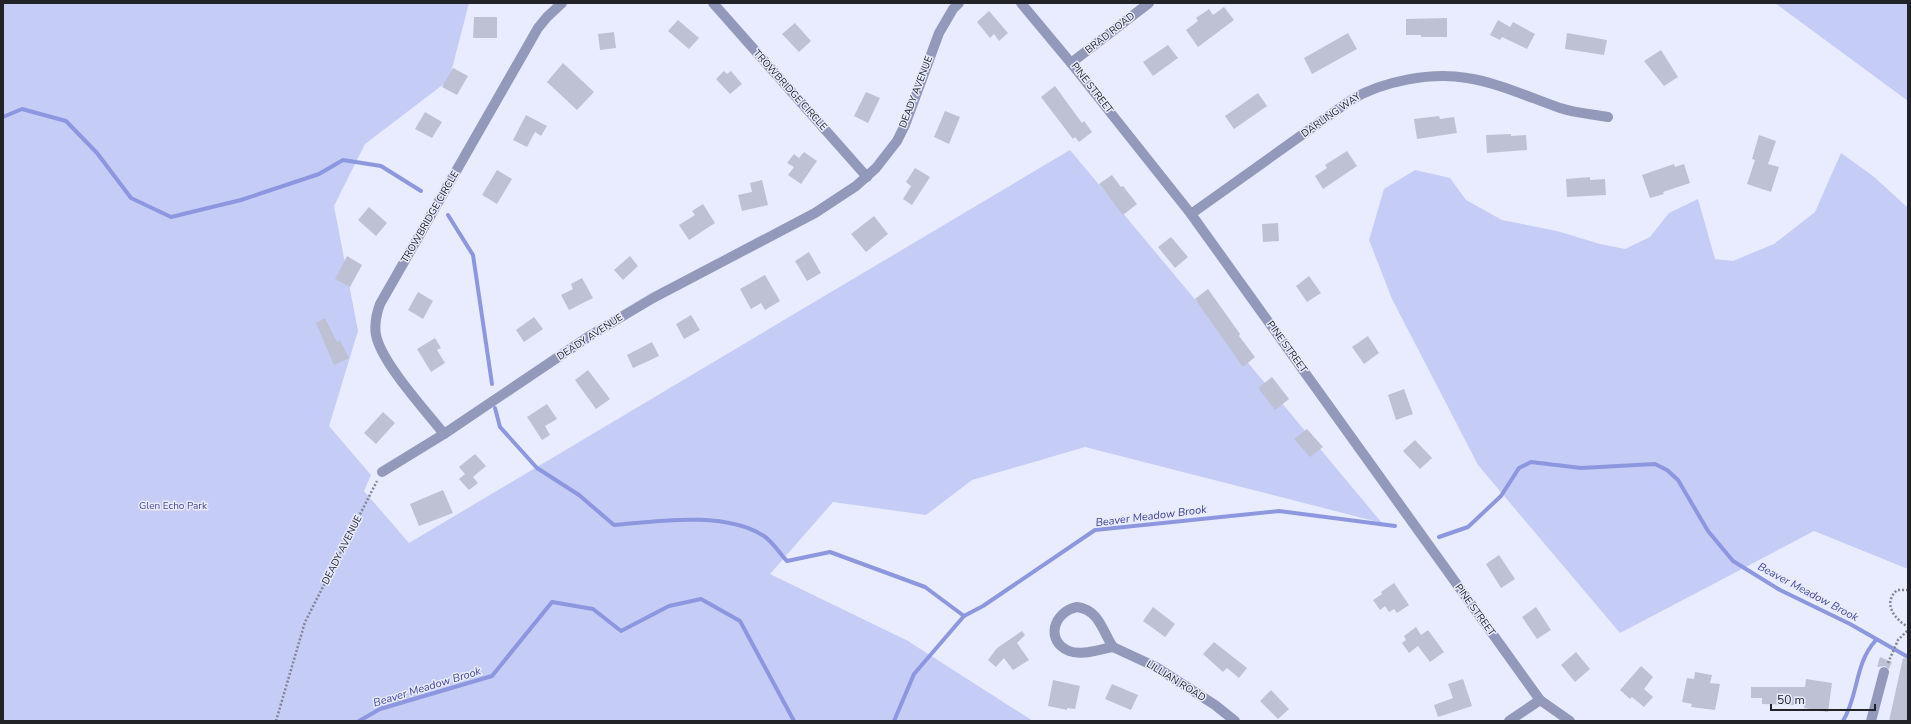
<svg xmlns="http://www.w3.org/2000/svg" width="1911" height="724" viewBox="0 0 1911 724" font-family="'Nunito Sans',sans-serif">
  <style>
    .green { fill: #c5ccf6 }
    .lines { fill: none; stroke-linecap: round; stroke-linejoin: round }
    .stream { stroke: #8d97e0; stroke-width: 4 }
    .building { fill: #bec1d3 }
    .path { stroke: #828591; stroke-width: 2.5; stroke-dasharray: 2 2; stroke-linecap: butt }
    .minor { stroke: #9399ba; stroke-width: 10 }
    .labels { text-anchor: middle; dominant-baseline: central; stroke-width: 3; stroke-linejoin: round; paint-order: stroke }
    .street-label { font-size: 10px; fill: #212329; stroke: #e9ecff }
    .park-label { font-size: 10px; fill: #44489e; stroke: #e9ecff }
    .water-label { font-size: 11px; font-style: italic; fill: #40449a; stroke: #e9ecff }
  </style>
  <rect width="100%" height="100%" fill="#e9ecff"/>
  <g class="green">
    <path d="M3 3H469L449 80 365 144 334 206 358 331 329 426 371 475 364 491 409 543 1070 150 1382 523 1085 447 972 480 926 515 833 502 770 574 908 641 1033 721H3Z"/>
    <path d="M1775 3H1908V101Z"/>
    <path d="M1841 153 1873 176 1908 208V569L1814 531 1620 633 1478 465 1392 299 1369 240 1384 189 1415 170 1450 178 1466 200 1502 220 1557 231 1600 244 1625 249 1650 237 1669 213 1698 199 1715 259 1733 261 1774 244 1815 212Z"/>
  </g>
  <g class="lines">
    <g class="stream">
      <path d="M3 117 22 109 66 121 97 153 131 198 171 217 241 200 319 174 343 160 381 166 421 191"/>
      <path d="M448 215 473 255 492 384"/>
      <path d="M495 408 500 427 537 468 579 495 614 525C659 521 725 511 764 536 773 542 780 554 787 561L830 552 925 587 964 616"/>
      <path d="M1439 537 1468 527 1501 496 1519 468 1531 462 1581 468 1655 464 1667 470 1678 480 1708 531 1733 561 1780 590 1850 624 1908 657"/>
      <path d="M359 721 380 709 492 676 552 602 593 609 621 631 669 606 701 599 740 621 794 721"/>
      <path d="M894 721 914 674 964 616 983 606 1095 530 1279 511 1395 526"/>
      <path d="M1843 721C1859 695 1854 664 1876 640"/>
    </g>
  </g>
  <g class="building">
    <path d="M1224 7 1234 20 1198 47 1186 30 1198 21 1196 18 1209 9 1213 15Z"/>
    <path d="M989 11 1008 33 999 41 994 34 990 38 977 22Z"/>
    <path d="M474 17H497V38H473Z"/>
    <path d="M1447 18V37H1421V35H1406V19Z"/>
    <path d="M678 20 699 38 689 49 668 31Z"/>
    <path d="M1498 20 1510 27 1513 22 1535 34 1527 49 1502 37 1500 40 1490 35Z"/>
    <path d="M795 23 811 41 799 52 782 34Z"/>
    <path d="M614 32 616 48 600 50 598 34Z"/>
    <path d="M1348 33 1357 49 1312 74 1304 58Z"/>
    <path d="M1567 33 1607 40 1604 55 1565 49Z"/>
    <path d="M1168 45 1178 58 1153 76 1143 62Z"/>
    <path d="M1661 50 1678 77 1664 86 1644 61Z"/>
    <path d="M563 63 594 92 577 110 547 82Z"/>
    <path d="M453 68 468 76 457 95 442 87Z"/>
    <path d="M724 71 727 74 731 71 742 84 730 94 716 79Z"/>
    <path d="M1055 86 1082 123 1084 121 1092 132 1079 142 1075 137 1073 139 1041 97Z"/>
    <path d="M866 92 880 98 868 123 854 116Z"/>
    <path d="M1258 93 1267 106 1234 129 1225 116Z"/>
    <path d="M945 111 960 117 949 144 934 137Z"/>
    <path d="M425 112 442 122 432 138 415 129Z"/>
    <path d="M526 115 547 126 541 136 535 132 527 147 513 140Z"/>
    <path d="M1439 116 1440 119 1454 117 1457 133 1417 139 1414 119Z"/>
    <path d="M1511 134V136L1526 135 1527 150 1487 153 1486 135Z"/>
    <path d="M1759 135 1776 141 1768 164 1779 167 1771 192 1747 184 1755 160 1752 159Z"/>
    <path d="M1347 151 1357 166 1323 189 1315 176 1327 168 1325 165Z"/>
    <path d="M804 152 817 161 801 184 788 175 794 167 787 163 794 154 799 158Z"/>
    <path d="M1674 164 1675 167 1684 164 1690 183 1663 192 1664 194 1650 198 1642 175Z"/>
    <path d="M915 168 930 177 912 205 903 199 911 186 906 182Z"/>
    <path d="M497 170 512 179 497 204 482 195Z"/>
    <path d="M1112 175 1121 187 1123 186 1137 204 1123 215 1099 184Z"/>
    <path d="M1590 177V180L1605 179 1606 195 1567 197 1566 179Z"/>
    <path d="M762 180 768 205 742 211 738 195 752 192 750 183Z"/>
    <path d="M703 204 715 223 689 240 679 225 695 215 692 211Z"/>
    <path d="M369 207 387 223 376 236 358 220Z"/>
    <path d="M874 216 888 234 866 252 851 234Z"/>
    <path d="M1278 223 1279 241 1263 242 1262 224Z"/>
    <path d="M1171 237 1188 257 1175 268 1158 247Z"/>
    <path d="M809 252 821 273 807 281 795 261Z"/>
    <path d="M347 256 362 265 350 287 335 279Z"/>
    <path d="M630 256 638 266 623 280 614 270Z"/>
    <path d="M765 275 780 301 765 310 761 303 751 309 740 289Z"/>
    <path d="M1309 276 1321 293 1307 302 1296 286Z"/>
    <path d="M582 278 593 298 569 310 561 295 573 289 571 284Z"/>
    <path d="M1208 289 1240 334 1239 336 1255 357 1243 367 1195 299Z"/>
    <path d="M418 292 433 301 423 319 408 310Z"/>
    <path d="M691 315 700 330 684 339 676 324Z"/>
    <path d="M534 317 543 329 524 342 516 330Z"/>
    <path d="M325 318 337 342 340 340 349 358 334 365 316 323Z"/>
    <path d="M1368 336 1379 353 1364 364 1352 347Z"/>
    <path d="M435 338 441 348 437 350 445 363 431 372 417 349Z"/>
    <path d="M652 342 659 356 633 368 627 355Z"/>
    <path d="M588 370 610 399 596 409 575 380Z"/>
    <path d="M1272 377 1289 399 1275 410 1258 388Z"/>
    <path d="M1404 389 1413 414 1396 420 1388 395Z"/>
    <path d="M547 404 557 419 545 426 550 435 542 440 527 417Z"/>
    <path d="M383 412 395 423 376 444 364 433Z"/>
    <path d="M1307 429 1323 447 1310 457 1294 439Z"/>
    <path d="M1415 440 1432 458 1420 469 1403 451Z"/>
    <path d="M475 454 486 466 473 477 478 483 469 490 459 479 465 474 459 467Z"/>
    <path d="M443 490 453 513 419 526 410 504Z"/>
    <path d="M1499 555 1515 579 1501 588 1486 564Z"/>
    <path d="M1394 583 1409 605 1397 613 1394 609 1389 612 1385 606 1380 610 1373 600 1382 594 1381 592Z"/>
    <path d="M1153 607 1175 624 1165 637 1143 621Z"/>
    <path d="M1536 607 1551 630 1537 639 1522 617Z"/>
    <path d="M1416 627 1421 635 1428 630 1444 652 1430 662 1418 646 1409 653 1402 643 1406 640 1404 636Z"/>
    <path d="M1022 631 1025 635 1017 643 1029 660 1013 670 1004 658 996 667 988 660 997 648Z"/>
    <path d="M1214 642 1247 668 1239 678 1227 668 1223 672 1203 654Z"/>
    <path d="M1576 652 1590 669 1575 682 1561 665Z"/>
    <path d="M1880 657 1892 662 1889 669 1885 666 1877 667Z"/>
    <path d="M1903 658 1908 659V721H1889Z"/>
    <path d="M1641 666 1653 677 1644 689 1653 697 1644 707 1632 697 1630 699 1620 690Z"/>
    <path d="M1695 672 1712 675 1710 683 1720 684 1715 710 1691 707 1692 704 1682 702 1687 678 1694 679Z"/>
    <path d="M1463 679 1472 706 1438 717 1434 705 1453 698 1448 684Z"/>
    <path d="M1806 679 1832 683 1828 712 1804 708V705L1762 704V698H1751V687H1805Z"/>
    <path d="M1053 680 1080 686 1075 709 1067 708V710L1048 706Z"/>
    <path d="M1112 684 1138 695 1131 710 1105 699Z"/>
    <path d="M1271 690 1289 709 1278 719 1260 701Z"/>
  </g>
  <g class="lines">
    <g class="path">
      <path d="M1908 590H1897C1882 604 1895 619 1908 627"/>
      <path d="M1888 663 1898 640 1908 630"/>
      <path d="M276 721 305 622 377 481"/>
    </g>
    <g class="minor">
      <path d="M713 3 867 177"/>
      <path d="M1021 3 1071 63 1191 214 1540 700 1570 721"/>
      <path d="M1071 63 1149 3"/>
      <path d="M1191 214 1351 100C1382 81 1431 72 1467 78 1496 82 1531 98 1560 108 1575 113 1592 114 1608 117"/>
      <path d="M444 434C425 410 381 362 376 335 374 324 376 315 380 304L538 28 547 17 562 3"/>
      <path d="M382 472 444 434 591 335 653 298 815 213 856 186 876 168 897 141 905 125 939 33 953 9 959 3"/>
      <path d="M1077 607C1099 610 1102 630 1113 647 1100 649 1081 656 1069 651 1045 641 1053 612 1077 607Z"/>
      <path d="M1113 647 1156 667 1215 705 1235 721"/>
      <path d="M1509 721 1540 700"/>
      <path d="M1871 721 1884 672"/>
    </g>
  </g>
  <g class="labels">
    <g class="street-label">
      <text transform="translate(1110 33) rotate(-38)">BRAD ROAD</text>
      <text transform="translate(1092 88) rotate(52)">PINE STREET</text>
      <text transform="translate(790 90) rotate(48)">TROWBRIDGE CIRCLE</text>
      <text transform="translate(916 92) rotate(-69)">DEADY AVENUE</text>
      <text transform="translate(1331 115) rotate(-35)">DARLING WAY</text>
      <text transform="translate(430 217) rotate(-60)">TROWBRIDGE CIRCLE</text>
      <text transform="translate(590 337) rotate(-33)">DEADY AVENUE</text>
      <text transform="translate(1287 347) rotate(54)">PINE STREET</text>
      <text transform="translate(342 550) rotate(-63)">DEADY AVENUE</text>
      <text transform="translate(1475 610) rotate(54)">PINE STREET</text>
      <text transform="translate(1176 681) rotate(32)">LILLIAN ROAD</text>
    </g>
    <g class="park-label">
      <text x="173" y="506">Glen Echo Park</text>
    </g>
    <g class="water-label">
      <text transform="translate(1151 516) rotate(-7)">Beaver Meadow Brook</text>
      <text transform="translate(1808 592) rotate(28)">Beaver Meadow Brook</text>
      <text transform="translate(427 687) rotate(-17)">Beaver Meadow Brook</text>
    </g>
  </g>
  <rect width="1911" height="724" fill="none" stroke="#212329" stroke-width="8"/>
  <path d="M1771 704v6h104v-6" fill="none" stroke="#212329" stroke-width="2"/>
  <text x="1777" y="704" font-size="12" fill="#212329" stroke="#e9ecff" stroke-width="3" paint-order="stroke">50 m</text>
</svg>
